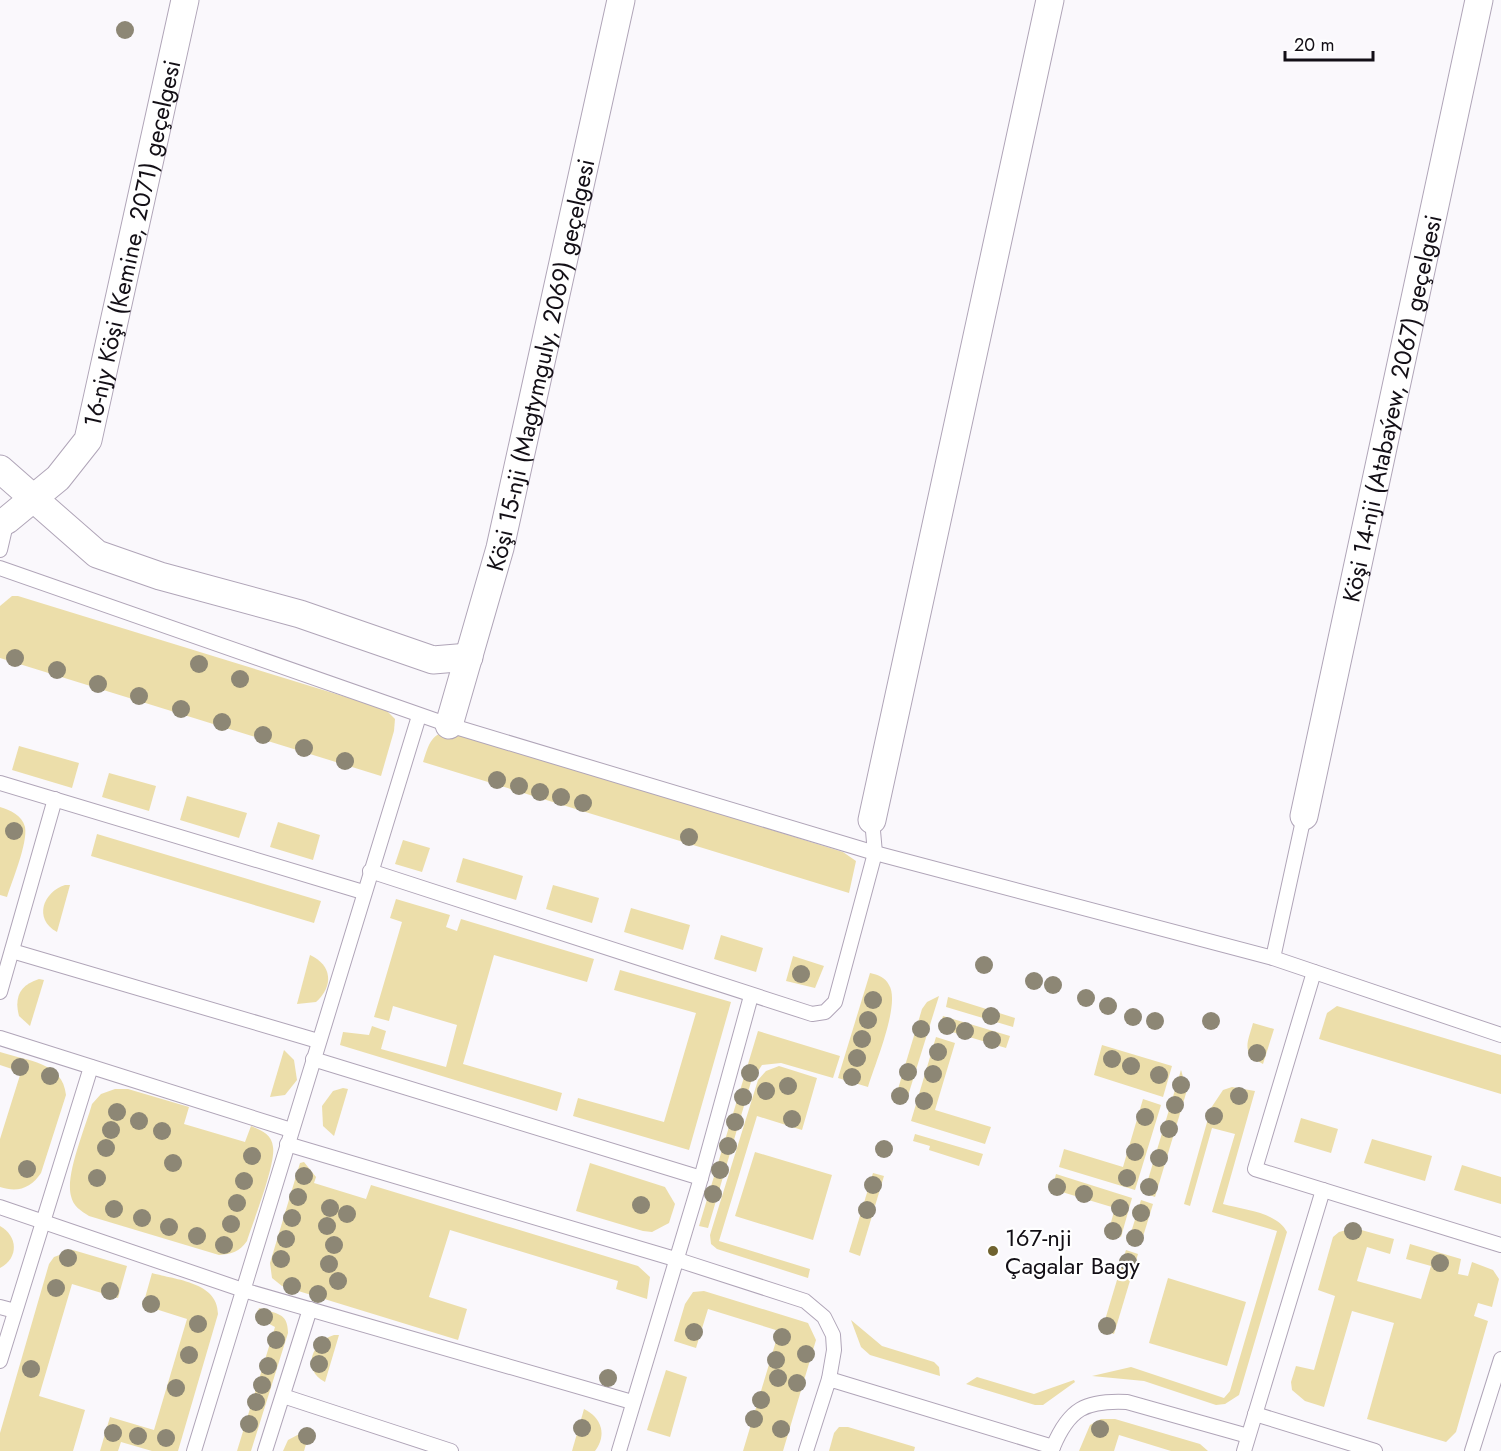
<svg xmlns="http://www.w3.org/2000/svg" width="1501" height="1451" viewBox="0 0 1501 1451" font-family="Jost,sans-serif">
  <style>
    .green { fill: #ecdeaa }
    .lines { fill: none; stroke-linecap: round; stroke-linejoin: round }
    .service-casing { stroke: #b0a5b8; stroke-width: 16 }
    .minor-casing { stroke: #b0a5b8; stroke-width: 29 }
    .service { stroke: #fff; stroke-width: 14 }
    .minor { stroke: #fff; stroke-width: 27 }
    .tree { fill: #8d8775 }
    .poi-dot { fill: #6f622f; stroke: #fff; stroke-width: 2 }
    .labels { text-anchor: middle; dominant-baseline: central; stroke-width: 4.5; stroke-linejoin: round; paint-order: stroke }
    .street-label { font-size: 24px; fill: #130f16; stroke: #fff }
    .poi-label { font-size: 24px; fill: #130f16; stroke: #fff; text-anchor: start }
  </style>
  <rect width="100%" height="100%" fill="#faf8fc"/>
  <g class="green">
    <path d="M12 596H18L385 709 395 719 394 731 381 776 0 658V606Z"/>
    <path d="M452 731 843 852 856 861 849 893 423 762C429 744 431 732 452 731Z"/>
    <path d="M19 746 79 763 72 788 12 770Z"/>
    <path d="M109 773 156 786 149 811 102 797Z"/>
    <path d="M187 796 247 813 239 838 180 820Z"/>
    <path d="M0 807C10 810 22 815 25 827 28 843 12 881 7 897L0 895Z"/>
    <path d="M278 822 320 835 313 860 270 847Z"/>
    <path d="M97 834 321 901 314 923 91 856Z"/>
    <path d="M403 840 430 848 422 872 395 864Z"/>
    <path d="M463 858 523 876 516 900 456 882Z"/>
    <path d="M65 885H70L57 932C33 919 43 892 65 885Z"/>
    <path d="M553 885 599 898 592 923 546 909Z"/>
    <path d="M396 899 450 915 446 927 457 931 461 919 594 959 587 982 494 955 463 1064 562 1093 557 1111 340 1045 343 1032 369 1035 372 1026 386 1031 381 1049 446 1067 457 1025 393 1006 389 1021 374 1017 402 922 390 918Z"/>
    <path d="M631 908 690 925 683 950 624 932Z"/>
    <path d="M721 935 763 948 756 972 714 959Z"/>
    <path d="M310 955C332 965 334 986 316 1002L297 1004Z"/>
    <path d="M793 956 824 966 815 988 786 981Z"/>
    <path d="M620 970 731 1002 689 1150 573 1116 578 1098 664 1122 696 1013 614 990Z"/>
    <path d="M870 973C878 975 885 977 889 985 901 1004 874 1066 868 1087L838 1078Z"/>
    <path d="M39 979 44 980 30 1026 19 1016C14 997 20 985 39 979Z"/>
    <path d="M939 996 906 1102 895 1099 922 1009 927 1002Z"/>
    <path d="M948 997 1015 1018 1013 1027 946 1007Z"/>
    <path d="M1337 1006 1501 1055V1094L1319 1039 1327 1013Z"/>
    <path d="M943 1016 1010 1036 1006 1048 939 1028Z"/>
    <path d="M1253 1023 1274 1029 1263 1064C1241 1052 1247 1045 1253 1023Z"/>
    <path d="M758 1031 840 1056 833 1078 781 1063 762 1065 751 1082 708 1228 699 1226Z"/>
    <path d="M936 1037 955 1043 935 1110 991 1127 985 1144 911 1121Z"/>
    <path d="M1102 1045 1172 1066 1163 1097 1094 1075Z"/>
    <path d="M284 1050 294 1060 297 1080 285 1095 270 1097Z"/>
    <path d="M0 1052C27 1061 63 1062 66 1095L41 1173C31 1188 18 1193 0 1187V1139L21 1072 0 1065Z"/>
    <path d="M779 1066 817 1078 802 1130 757 1116 719 1241 810 1269 808 1278 717 1249 711 1244 710 1235 758 1080 766 1071Z"/>
    <path d="M1181 1070 1187 1090 1155 1197 1144 1193Z"/>
    <path d="M1232 1087 1255 1091 1223 1204C1244 1210 1277 1212 1287 1232L1239 1395 1225 1404 1216 1405 1144 1381 1092 1376 1131 1367 1224 1398 1230 1391 1277 1231 1212 1212 1235 1134 1212 1128 1190 1206 1184 1204 1211 1108 1223 1090Z"/>
    <path d="M343 1088 348 1089 334 1136 323 1126 322 1106 333 1091Z"/>
    <path d="M115 1089H128L189 1107 184 1124 245 1142 251 1126C260 1130 272 1134 273 1147 276 1164 253 1222 247 1241 239 1252 232 1254 219 1255L89 1216C81 1211 73 1206 71 1196 65 1175 86 1126 92 1104L101 1094Z"/>
    <path d="M1143 1099 1161 1105 1135 1190 1059 1167 1064 1149 1123 1167Z"/>
    <path d="M1301 1118 1338 1129 1331 1153 1294 1142Z"/>
    <path d="M915 1134 983 1154 979 1166 929 1150 930 1146 913 1141Z"/>
    <path d="M1372 1139 1432 1156 1425 1181 1364 1163Z"/>
    <path d="M755 1152 832 1175 813 1240 735 1216Z"/>
    <path d="M304 1162 316 1177 314 1183 366 1199 371 1185 638 1266 650 1277 647 1299 616 1289 618 1281 450 1230 429 1297 467 1309 458 1340 282 1286 272 1278 270 1263 300 1163Z"/>
    <path d="M590 1163 665 1187 675 1204 669 1223 652 1232 643 1231 576 1211Z"/>
    <path d="M1462 1165 1501 1177V1204L1454 1190Z"/>
    <path d="M873 1173 884 1176 860 1256 849 1252Z"/>
    <path d="M1056 1174 1132 1198 1121 1237 1108 1233 1115 1208 1052 1189Z"/>
    <path d="M1141 1200 1153 1204 1141 1243 1129 1239Z"/>
    <path d="M0 1226C18 1236 19 1258 0 1268Z"/>
    <path d="M1354 1228 1394 1239 1390 1254 1367 1247 1357 1281 1421 1299 1431 1266 1406 1259 1410 1244 1461 1259 1458 1274 1468 1276 1472 1262 1493 1270 1499 1279 1492 1307 1478 1303 1474 1316 1488 1321 1456 1432 1446 1442 1367 1419 1394 1323 1352 1311 1324 1407 1305 1401 1292 1390 1291 1382 1296 1366 1314 1370 1335 1296 1318 1290 1333 1237 1339 1232Z"/>
    <path d="M73 1250 127 1266 118 1298 72 1284 39 1396 85 1410 73 1451H0V1433L49 1264 54 1257Z"/>
    <path d="M1126 1250 1138 1254 1114 1334 1102 1330Z"/>
    <path d="M152 1273C176 1280 218 1282 218 1314L178 1451H152L121 1442 118 1451H100L110 1417 154 1430 187 1319 143 1305Z"/>
    <path d="M1168 1278 1246 1302 1227 1366 1149 1343Z"/>
    <path d="M704 1291 808 1323 816 1340 783 1451H743L779 1331 708 1309 696 1348 674 1341 685 1304 693 1292Z"/>
    <path d="M259 1308C276 1314 288 1312 288 1333L251 1451H237L275 1327 256 1317Z"/>
    <path d="M851 1320 882 1346 934 1362 939 1367 940 1376 870 1355 861 1347Z"/>
    <path d="M334 1335H339L325 1382C301 1370 312 1341 334 1335Z"/>
    <path d="M666 1370 687 1377 670 1437 647 1430Z"/>
    <path d="M977 1377 1034 1394 1074 1380 1075 1382 1043 1405H1035L966 1384Z"/>
    <path d="M584 1409C602 1418 607 1435 595 1451H572Z"/>
    <path d="M1101 1419H1115L1200 1444 1208 1451H1171L1119 1435 1114 1451H1079L1090 1425Z"/>
    <path d="M839 1427H848L915 1447 914 1451H829L834 1433Z"/>
    <path d="M305 1431H310L304 1451H283L288 1440Z"/>
  </g>
  <g class="lines">
    <defs>
      <g id="service">
        <path d="M0 550 7 520 4 519"/>
        <path d="M0 568 449 725 875 853 1273 958 1501 1035"/>
        <path d="M0 783 363 892"/>
        <path d="M370 871 812 1014 825 1012 835 1002 875 853 872 820"/>
        <path d="M12 951 318 1041"/>
        <path d="M1273 958 1304 816"/>
        <path d="M1314 972 1255 1169 1501 1245"/>
        <path d="M0 992 55 799"/>
        <path d="M0 1038 291 1130"/>
        <path d="M313 1059 701 1178"/>
        <path d="M287 1144 675 1259 805 1301 824 1317 833 1335 834 1350 829 1379"/>
        <path d="M0 1207 243 1290 632 1402"/>
        <path d="M0 1307 15 1311"/>
        <path d="M0 1361 91 1067"/>
        <path d="M283 1396 451 1451"/>
        <path d="M1255 1414 1375 1451"/>
        <path d="M1053 1447C1069 1409 1085 1400 1127 1402L1248 1436"/>
        <path d="M194 1451 419 716"/>
        <path d="M265 1451 310 1309"/>
        <path d="M619 1451 701 1178 751 996"/>
        <path d="M806 1451 829 1379 1053 1447 1051 1451"/>
        <path d="M1244 1451 1323 1190"/>
        <path d="M1472 1451 1501 1359"/>
      </g>
      <g id="minor">
        <path d="M0 469 97 554 160 576 300 614 433 660 469 657"/>
        <path id="s1" d="M7 520 58 478 88 440 185 0"/>
        <path id="s2" d="M449 725 500 548 621 0"/>
        <path id="s3" d="M1304 816 1479 0"/>
        <path d="M872 820 1050 0"/>
      </g>
    </defs>
    <use href="#service" class="service-casing"/>
    <use href="#minor" class="minor-casing"/>
    <use href="#service" class="service"/>
    <use href="#minor" class="minor"/>
  </g>
  <g class="tree">
    <circle cx="125" cy="30" r="9"/>
    <circle cx="15" cy="658" r="9"/>
    <circle cx="199" cy="664" r="9"/>
    <circle cx="57" cy="670" r="9"/>
    <circle cx="240" cy="679" r="9"/>
    <circle cx="98" cy="684" r="9"/>
    <circle cx="139" cy="696" r="9"/>
    <circle cx="181" cy="709" r="9"/>
    <circle cx="222" cy="722" r="9"/>
    <circle cx="263" cy="735" r="9"/>
    <circle cx="304" cy="748" r="9"/>
    <circle cx="345" cy="761" r="9"/>
    <circle cx="497" cy="780" r="9"/>
    <circle cx="519" cy="786" r="9"/>
    <circle cx="540" cy="792" r="9"/>
    <circle cx="561" cy="797" r="9"/>
    <circle cx="583" cy="803" r="9"/>
    <circle cx="14" cy="831" r="9"/>
    <circle cx="689" cy="837" r="9"/>
    <circle cx="984" cy="965" r="9"/>
    <circle cx="801" cy="974" r="9"/>
    <circle cx="1034" cy="981" r="9"/>
    <circle cx="1053" cy="985" r="9"/>
    <circle cx="1086" cy="998" r="9"/>
    <circle cx="873" cy="1000" r="9"/>
    <circle cx="1108" cy="1006" r="9"/>
    <circle cx="991" cy="1016" r="9"/>
    <circle cx="1133" cy="1017" r="9"/>
    <circle cx="868" cy="1020" r="9"/>
    <circle cx="1155" cy="1021" r="9"/>
    <circle cx="1211" cy="1021" r="9"/>
    <circle cx="947" cy="1026" r="9"/>
    <circle cx="921" cy="1029" r="9"/>
    <circle cx="965" cy="1031" r="9"/>
    <circle cx="862" cy="1039" r="9"/>
    <circle cx="992" cy="1040" r="9"/>
    <circle cx="938" cy="1052" r="9"/>
    <circle cx="1257" cy="1053" r="9"/>
    <circle cx="857" cy="1058" r="9"/>
    <circle cx="1112" cy="1059" r="9"/>
    <circle cx="1131" cy="1066" r="9"/>
    <circle cx="20" cy="1067" r="9"/>
    <circle cx="908" cy="1072" r="9"/>
    <circle cx="750" cy="1073" r="9"/>
    <circle cx="933" cy="1074" r="9"/>
    <circle cx="1159" cy="1075" r="9"/>
    <circle cx="50" cy="1076" r="9"/>
    <circle cx="852" cy="1077" r="9"/>
    <circle cx="1181" cy="1085" r="9"/>
    <circle cx="788" cy="1086" r="9"/>
    <circle cx="766" cy="1091" r="9"/>
    <circle cx="900" cy="1096" r="9"/>
    <circle cx="1239" cy="1096" r="9"/>
    <circle cx="743" cy="1097" r="9"/>
    <circle cx="924" cy="1101" r="9"/>
    <circle cx="1175" cy="1105" r="9"/>
    <circle cx="117" cy="1112" r="9"/>
    <circle cx="1214" cy="1116" r="9"/>
    <circle cx="1145" cy="1117" r="9"/>
    <circle cx="792" cy="1119" r="9"/>
    <circle cx="139" cy="1121" r="9"/>
    <circle cx="735" cy="1122" r="9"/>
    <circle cx="1169" cy="1129" r="9"/>
    <circle cx="111" cy="1130" r="9"/>
    <circle cx="162" cy="1131" r="9"/>
    <circle cx="728" cy="1146" r="9"/>
    <circle cx="106" cy="1148" r="9"/>
    <circle cx="884" cy="1149" r="9"/>
    <circle cx="1135" cy="1152" r="9"/>
    <circle cx="252" cy="1156" r="9"/>
    <circle cx="1159" cy="1158" r="9"/>
    <circle cx="173" cy="1163" r="9"/>
    <circle cx="27" cy="1169" r="9"/>
    <circle cx="720" cy="1170" r="9"/>
    <circle cx="304" cy="1176" r="9"/>
    <circle cx="97" cy="1178" r="9"/>
    <circle cx="1127" cy="1178" r="9"/>
    <circle cx="244" cy="1181" r="9"/>
    <circle cx="873" cy="1185" r="9"/>
    <circle cx="1057" cy="1187" r="9"/>
    <circle cx="1149" cy="1187" r="9"/>
    <circle cx="713" cy="1194" r="9"/>
    <circle cx="1084" cy="1194" r="9"/>
    <circle cx="298" cy="1197" r="9"/>
    <circle cx="237" cy="1203" r="9"/>
    <circle cx="641" cy="1205" r="9"/>
    <circle cx="330" cy="1208" r="9"/>
    <circle cx="1120" cy="1208" r="9"/>
    <circle cx="114" cy="1209" r="9"/>
    <circle cx="867" cy="1210" r="9"/>
    <circle cx="1141" cy="1213" r="9"/>
    <circle cx="347" cy="1214" r="9"/>
    <circle cx="142" cy="1218" r="9"/>
    <circle cx="292" cy="1218" r="9"/>
    <circle cx="231" cy="1224" r="9"/>
    <circle cx="327" cy="1226" r="9"/>
    <circle cx="169" cy="1227" r="9"/>
    <circle cx="1113" cy="1231" r="9"/>
    <circle cx="1353" cy="1231" r="9"/>
    <circle cx="197" cy="1236" r="9"/>
    <circle cx="1135" cy="1238" r="9"/>
    <circle cx="286" cy="1239" r="9"/>
    <circle cx="224" cy="1245" r="9"/>
    <circle cx="334" cy="1245" r="9"/>
    <circle cx="68" cy="1258" r="9"/>
    <circle cx="281" cy="1259" r="9"/>
    <circle cx="1128" cy="1262" r="9"/>
    <circle cx="1440" cy="1263" r="9"/>
    <circle cx="329" cy="1264" r="9"/>
    <circle cx="338" cy="1281" r="9"/>
    <circle cx="292" cy="1286" r="9"/>
    <circle cx="56" cy="1288" r="9"/>
    <circle cx="110" cy="1291" r="9"/>
    <circle cx="318" cy="1294" r="9"/>
    <circle cx="151" cy="1304" r="9"/>
    <circle cx="264" cy="1317" r="9"/>
    <circle cx="198" cy="1324" r="9"/>
    <circle cx="1107" cy="1326" r="9"/>
    <circle cx="694" cy="1332" r="9"/>
    <circle cx="782" cy="1337" r="9"/>
    <circle cx="276" cy="1340" r="9"/>
    <circle cx="322" cy="1345" r="9"/>
    <circle cx="806" cy="1354" r="9"/>
    <circle cx="189" cy="1355" r="9"/>
    <circle cx="776" cy="1360" r="9"/>
    <circle cx="319" cy="1364" r="9"/>
    <circle cx="268" cy="1366" r="9"/>
    <circle cx="31" cy="1369" r="9"/>
    <circle cx="608" cy="1378" r="9"/>
    <circle cx="778" cy="1378" r="9"/>
    <circle cx="797" cy="1383" r="9"/>
    <circle cx="262" cy="1385" r="9"/>
    <circle cx="176" cy="1388" r="9"/>
    <circle cx="761" cy="1400" r="9"/>
    <circle cx="256" cy="1402" r="9"/>
    <circle cx="754" cy="1419" r="9"/>
    <circle cx="249" cy="1424" r="9"/>
    <circle cx="582" cy="1428" r="9"/>
    <circle cx="781" cy="1429" r="9"/>
    <circle cx="1100" cy="1429" r="9"/>
    <circle cx="113" cy="1433" r="9"/>
    <circle cx="138" cy="1436" r="9"/>
    <circle cx="307" cy="1436" r="9"/>
    <circle cx="166" cy="1438" r="9"/>
  </g>
  <circle class="poi-dot" cx="993" cy="1251" r="6"/>
  <g class="labels">
    <g class="street-label">
      <text stroke="none"><textPath href="#s1" startOffset="316">16-njy Köşi (Kemine, 2071) geçelgesi</textPath></text>
      <text stroke="none"><textPath href="#s2" startOffset="372">Köşi 15-nji (Magtymguly, 2069) geçelgesi</textPath></text>
      <text stroke="none"><textPath href="#s3" startOffset="417">Köşi 14-nji (Atabaýew, 2067) geçelgesi</textPath></text>
    </g>
    <g class="poi-label">
      <text x="1005" y="1237">167-nji<tspan x="1005" dy="28">Çagalar Bagy</tspan></text>
    </g>
  </g>
  <path d="M1285 51v9h88v-9" fill="none" stroke="#130f16" stroke-width="3"/>
  <text x="1294" y="51" font-size="18" fill="#130f16" stroke="#ffffff" stroke-width="4.5" paint-order="stroke">20 m</text>
</svg>
